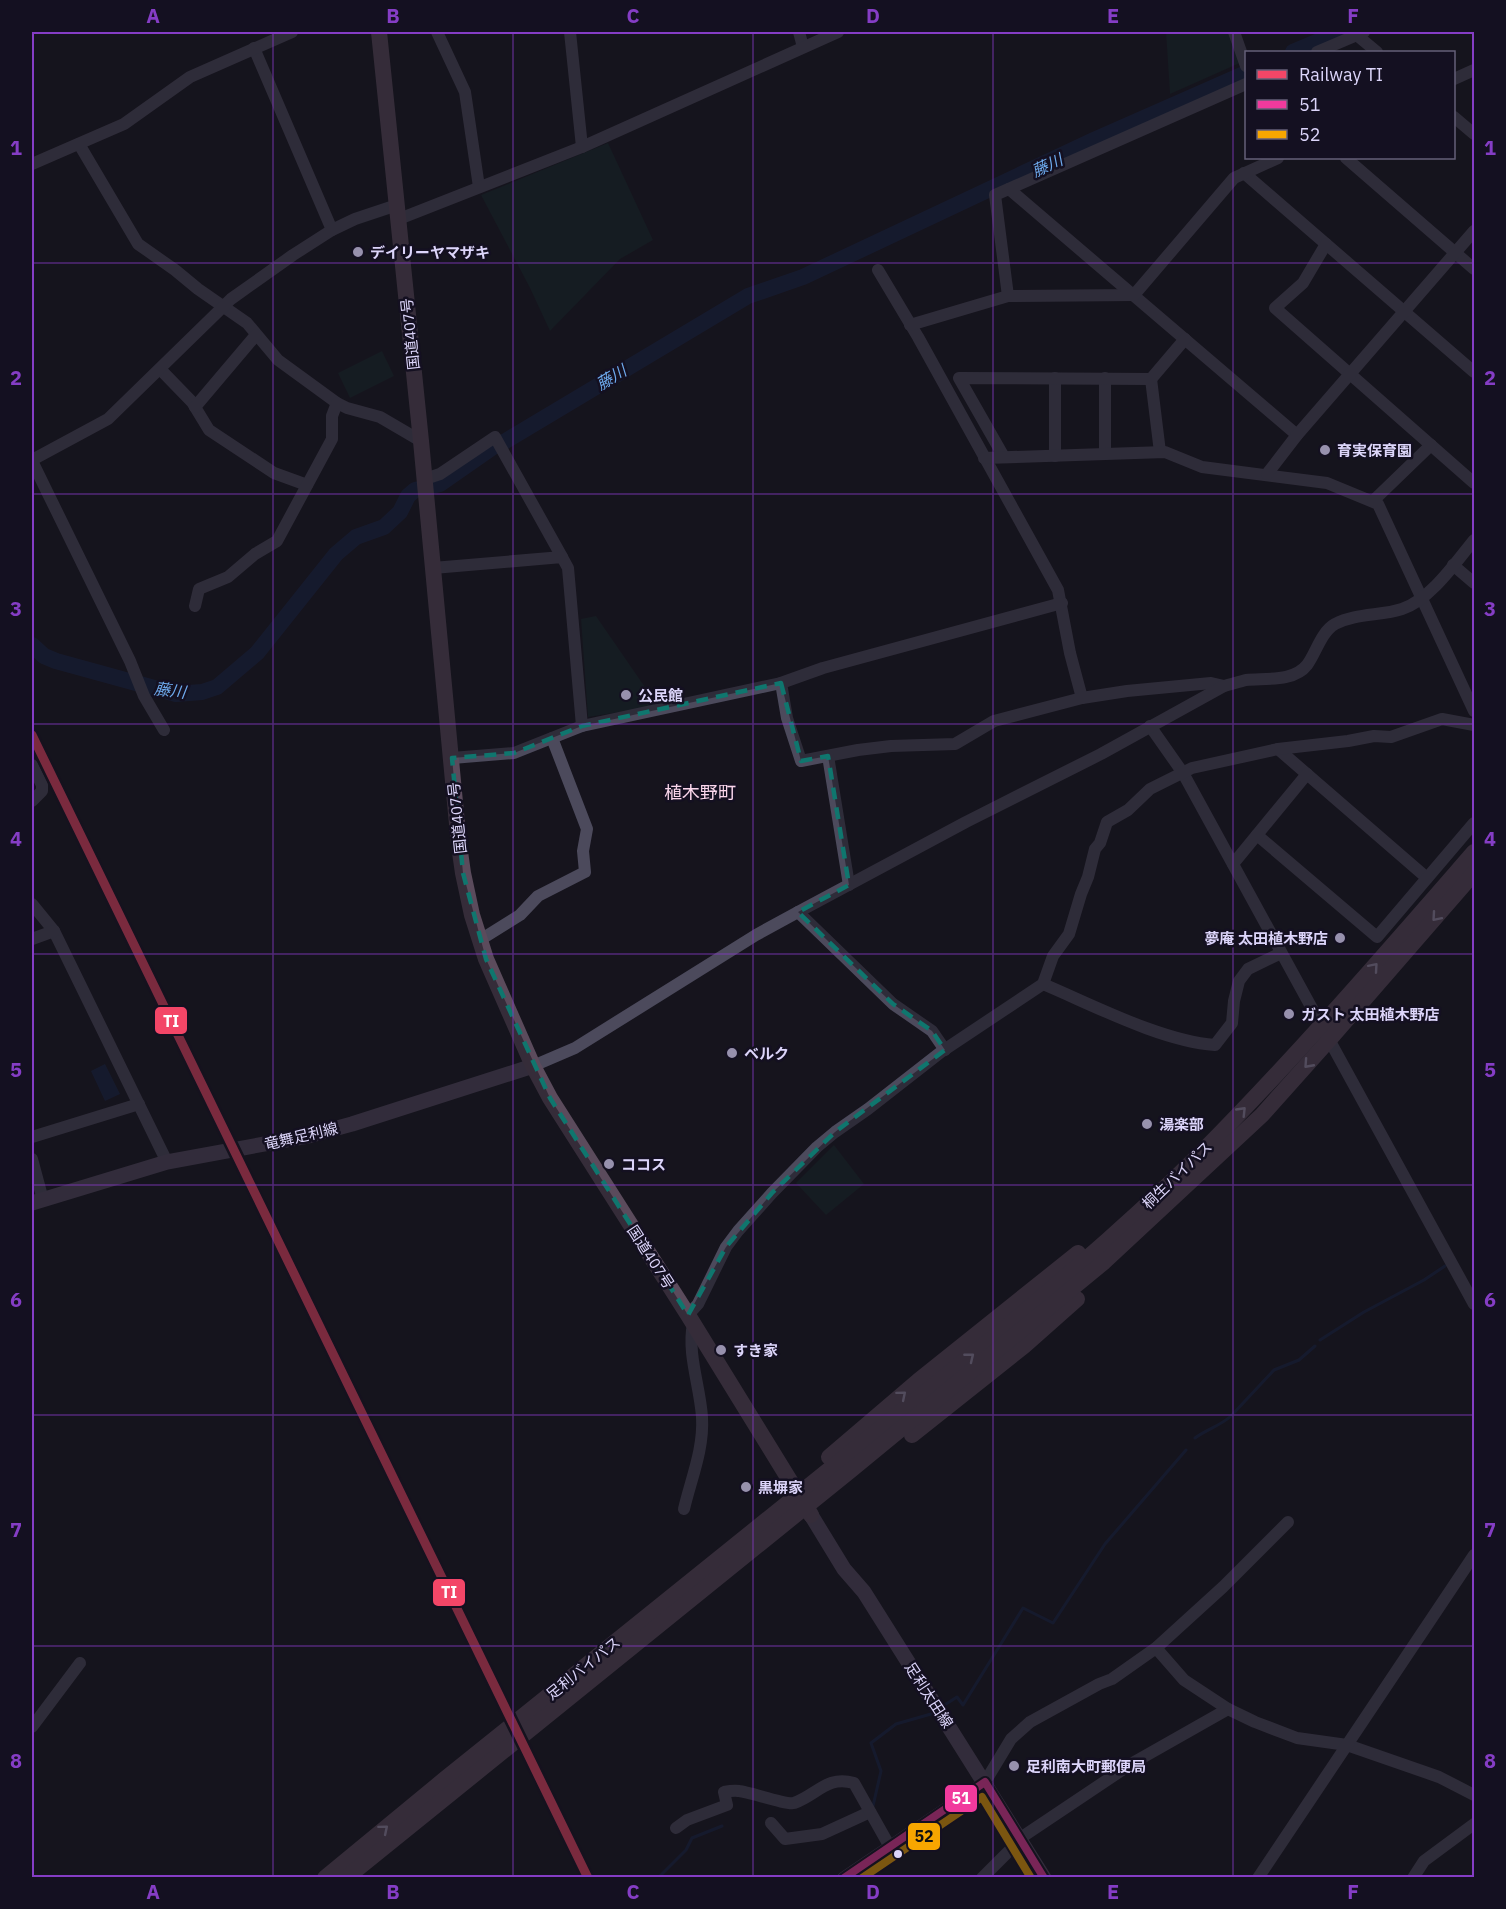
<svg xmlns="http://www.w3.org/2000/svg" width="1506" height="1909" viewBox="0 0 1506 1909" font-family="'IBM Plex Sans','Noto Sans JP',sans-serif">
  <style>
    .green { fill: #142628 }
    .water { fill: #152342 }
    .lines { fill: none; stroke-linecap: round; stroke-linejoin: round }
    .stream { stroke: #152342; stroke-width: 3 }
    .river { stroke: #152342; stroke-width: 16 }
    .minor { stroke: #4c4a5c; stroke-width: 12 }
    .major { stroke: #544b60; stroke-width: 15 }
    .highway { stroke: #5b4b5c; stroke-width: 16 }
    .bus-1-casing { stroke: #141021; stroke-width: 12 }
    .bus-2-casing { stroke: #141021; stroke-width: 12 }
    .bus-1 { stroke: #f13a9d; stroke-width: 8 }
    .bus-2 { stroke: #f7a600; stroke-width: 8 }
    .rail-1-casing { stroke: #141021; stroke-width: 14 }
    .rail-1 { stroke: #f34667; stroke-width: 9 }
    .oneway { stroke: #9c90ab }
    .marked { fill: none; stroke: #0f766e; stroke-width: 4.5; stroke-dasharray: 12 8; stroke-linejoin: round }
    .grid { fill: none; stroke: #853dc5; stroke-width: 1.5; stroke-opacity: 0.55 }
    .poi-dot { fill: #9791ad; stroke: #141021; stroke-width: 2 }
    .bus-dot { fill: #dcd5fa; stroke: #141021; stroke-width: 2 }
    .labels { text-anchor: middle; dominant-baseline: central; stroke-width: 5; stroke-linejoin: round; paint-order: stroke }
    .poi-label { font-size: 15px; font-weight: bold; fill: #dcd5fa; stroke: #141021; text-anchor: start }
    .street-label { font-size: 15px; fill: #dcd5fa; stroke: #141021 }
    .water-label { font-size: 16px; font-style: italic; fill: #6eaaee; stroke: #141021 }
    .quarter-label { font-size: 18px; fill: #fad6eb; stroke: #141021 }
    .line-badge { stroke: #141021; stroke-width: 2 }
    .badge-label { font-size: 16px; text-anchor: middle; font-weight: bold; fill: #fff }
    .pale-badge-label { font-size: 16px; text-anchor: middle; font-weight: bold; fill: #111 }
    .neatline { fill: none; stroke: #853dc5; stroke-width: 2 }
    .grid-label { font-size: 20px; text-anchor: middle; font-weight: bold; fill: #853dc5 }
  </style>
  <rect width="100%" height="100%" fill="#16141d"/>
  <g class="green">
    <path d="M1166 32H1232L1242 62 1170 94Z"/>
    <path d="M608 143 653 240 620 259 550 331 530 288 481 195Z"/>
    <path d="M382 351 394 376 350 398 338 373Z"/>
    <path d="M596 616 658 706 588 717 581 619Z"/>
    <path d="M834 1145 864 1184 826 1215 796 1183Z"/>
  </g>
  <path class="water" d="M105 1064 120 1094 105 1101 91 1071Z"/>
  <g class="lines">
    <g class="stream">
      <path d="M1320 1340 1364 1312 1424 1280 1445 1266"/>
      <path d="M1195 1438C1207 1429 1220 1426 1231 1416L1274 1370 1299 1360 1315 1346"/>
      <path d="M946 1704 957 1697 963 1705 1023 1608 1053 1623 1105 1544 1186 1450"/>
      <path d="M873 1806 881 1771 871 1743 896 1724 931 1714"/>
      <path d="M658 1878 686 1850 692 1838 722 1826"/>
    </g>
    <g class="river">
      <path d="M1293 52 1336 34"/>
      <path d="M32 645 44 656 56 661 176 694 202 692 217 687 257 653 336 554 356 537 384 527 400 512 408 496 415 490 440 484 496 445 504 442 748 296 803 277 1096 139 1246 73"/>
    </g>
    <g class="minor">
      <path d="M437 32 465 92 479 187"/>
      <path d="M570 32 582 147"/>
      <path d="M799 32 803 47"/>
      <path d="M1234 32 1246 66"/>
      <path d="M1353 32 1377 52"/>
      <path d="M254 48 332 230"/>
      <path d="M1317 52 1364 32"/>
      <path d="M1454 79 1474 70"/>
      <path d="M1454 117 1474 134"/>
      <path d="M79 144 138 244 175 270 198 289 247 323 278 360 337 403 347 408 380 417 421 441"/>
      <path d="M1346 158 1474 269"/>
      <path d="M32 164 124 124 190 77 292 32"/>
      <path d="M1244 173 1474 372"/>
      <path d="M1009 189 1297 435"/>
      <path d="M399 219 582 147 838 32"/>
      <path d="M1326 244 1303 283 1275 308 1474 483"/>
      <path d="M878 270 918 337 1058 590 1070 653 1082 698"/>
      <path d="M1008 296 995 195 1246 84"/>
      <path d="M910 325 1008 296 1134 295 1234 178 1278 158"/>
      <path d="M160 369 192 402 209 430 274 473 307 485"/>
      <path d="M1151 379 1160 452"/>
      <path d="M195 407 256 335"/>
      <path d="M1105 454V378"/>
      <path d="M1055 456V378"/>
      <path d="M1004 457 959 378 1151 379 1185 339"/>
      <path d="M984 458 1165 452 1202 467 1327 483 1378 504 1474 711"/>
      <path d="M32 460 108 419 231 299 293 255 332 230 355 219 397 205"/>
      <path d="M32 461 130 661 144 696 164 730"/>
      <path d="M1267 474 1297 435 1474 231"/>
      <path d="M425 479 440 474 495 437 562 557"/>
      <path d="M1373 501 1431 445"/>
      <path d="M1453 565 1474 583"/>
      <path d="M433 568 562 557 568 568 582 726"/>
      <path d="M195 606 199 589 228 577 255 554 277 541 332 439V416L337 403"/>
      <path d="M781 683 787 718 801 761 858 750 891 746 955 744 994 721 1082 698 1127 691 1211 683 1224 686"/>
      <path d="M1150 726 1183 773 1474 1304"/>
      <path d="M1278 749 1427 878"/>
      <path d="M828 756 849 885"/>
      <path d="M452 758 514 753 582 726 781 683 823 668 1062 603"/>
      <path d="M32 765 42 785V791L32 801"/>
      <path d="M1257 835 1377 937 1474 823"/>
      <path d="M1233 864 1307 774"/>
      <path d="M32 904 54 931 167 1162"/>
      <path d="M798 912 893 1004 932 1031 945 1050"/>
      <path d="M32 939 54 931"/>
      <path d="M480 940 520 915 538 896 585 872 583 851 587 829 552 738"/>
      <path d="M1043 984C1093 1005 1161 1041 1215 1045L1232 1023 1234 1001 1239 981 1248 969 1281 953"/>
      <path d="M533 1066 575 1048 756 935 798 912 966 822 1101 754 1224 686C1231 684 1239 682 1246 680 1265 678 1294 682 1307 665 1316 653 1321 632 1335 624 1356 613 1381 616 1402 609 1430 600 1456 562 1474 540"/>
      <path d="M32 1137 139 1104"/>
      <path d="M32 1159 43 1200"/>
      <path d="M688 1315 698 1304 726 1247 738 1231 772 1193 817 1147 835 1132 868 1109 941 1052 1043 984 1053 956 1069 934 1081 894 1088 877 1095 849 1100 843 1107 822 1128 810 1150 789 1192 768 1278 749 1348 741 1374 736 1391 737 1442 719 1474 725"/>
      <path d="M684 1509C691 1479 704 1449 702 1417 700 1386 687 1354 693 1324"/>
      <path d="M1156 1648 1184 1680 1228 1709 1255 1722 1297 1738 1347 1745 1439 1777 1474 1795"/>
      <path d="M32 1727 80 1663"/>
      <path d="M771 1823 785 1839 822 1834 870 1812"/>
      <path d="M676 1828 687 1820 727 1805 724 1792C729 1791 734 1790 739 1791 750 1792 786 1805 794 1803 817 1795 827 1775 854 1783L890 1847"/>
      <path d="M843 1878 985 1782 1011 1739 1030 1722 1099 1684 1112 1679 1156 1648 1223 1587 1288 1522"/>
      <path d="M982 1878 1012 1848 1019 1839 1131 1764 1228 1709"/>
      <path d="M1258 1878 1474 1555"/>
      <path d="M1413 1878 1424 1861 1474 1824"/>
    </g>
    <g class="major">
      <path d="M32 1203 167 1162 308 1136 352 1124 533 1066"/>
      <path d="M811 1515 844 1569 864 1592 1044 1878"/>
    </g>
    <g class="highway">
      <path d="M379 32 421 441 459 845 463 873 472 915 486 959 533 1066 550 1098 688 1315 811 1515"/>
      <path d="M912 1435 1024 1346 1077 1299"/>
      <path d="M829 1457 918 1381 1078 1253"/>
      <path d="M325 1878 445 1779 1010 1324C1076 1268 1142 1212 1203 1151 1298 1055 1386 953 1474 852"/>
      <path d="M346 1878 851 1470 1104 1262 1262 1115 1329 1040 1474 873"/>
    </g>
    <defs>
      <path id="bus-1" d="M844 1878 985 1782 1044 1878"/>
      <path id="bus-2" d="M862 1878 982 1797 1031 1878"/>
    </defs>
    <use href="#bus-1" class="bus-1-casing"/>
    <use href="#bus-2" class="bus-2-casing"/>
    <use href="#bus-1" class="bus-1"/>
    <use href="#bus-2" class="bus-2"/>
    <defs>
      <path id="rail-1" d="M32 735 588 1878"/>
    </defs>
    <use href="#rail-1" class="rail-1-casing"/>
    <use href="#rail-1" class="rail-1"/>
  </g>
  <defs><path id="oneway-chevron" d="M-2-3.5L2.5 0L-2 3.5" fill="none" stroke-width="1.6" stroke-linecap="round" stroke-linejoin="round" transform="scale(1.5)"/></defs>
  <g class="oneway">
    <use href="#oneway-chevron" transform="translate(1436 917) rotate(131)"/>
    <use href="#oneway-chevron" transform="translate(1374 967) rotate(-49)"/>
    <use href="#oneway-chevron" transform="translate(1308 1064) rotate(132)"/>
    <use href="#oneway-chevron" transform="translate(1242 1111) rotate(-46)"/>
    <use href="#oneway-chevron" transform="translate(970 1357) rotate(-39)"/>
    <use href="#oneway-chevron" transform="translate(902 1395) rotate(-40)"/>
    <use href="#oneway-chevron" transform="translate(384 1829) rotate(-40)"/>
  </g>
  <path d="M0 0H1506V1909H0ZM781 683 801 761 828 756 849 885 798 912 893 1004 932 1031 945 1050 835 1132 772 1193 726 1247 688 1315 550 1098 486 959 463 873 452 758 514 753 582 726Z" fill="#16141d" fill-opacity=".55" fill-rule="evenodd"/>
  <path class="marked" d="M781 683 801 761 828 756 849 885 798 912 893 1004 932 1031 945 1050 835 1132 772 1193 726 1247 688 1315 550 1098 486 959 463 873 452 758 514 753 582 726Z"/>
  <path class="grid" d="M273 32V1878M513 32V1878M753 32V1878M993 32V1878M1233 32V1878M32 263H1474M32 494H1474M32 724H1474M32 954H1474M32 1185H1474M32 1415H1474M32 1646H1474"/>
  <g class="poi-dot">
    <circle cx="358" cy="252" r="6"/>
    <circle cx="1325" cy="450" r="6"/>
    <circle cx="626" cy="695" r="6"/>
    <circle cx="1340" cy="938" r="6"/>
    <circle cx="1289" cy="1014" r="6"/>
    <circle cx="732" cy="1053" r="6"/>
    <circle cx="1147" cy="1124" r="6"/>
    <circle cx="609" cy="1164" r="6"/>
    <circle cx="721" cy="1350" r="6"/>
    <circle cx="746" cy="1487" r="6"/>
    <circle cx="1014" cy="1766" r="6"/>
  </g>
  <circle class="bus-dot" cx="898" cy="1854" r="5"/>
  <g class="labels">
    <g class="poi-label">
      <text x="370" y="252">デイリーヤマザキ</text>
      <text x="1337" y="450">育実保育園</text>
      <text x="638" y="695">公民館</text>
      <text x="1328" y="938" text-anchor="end">夢庵 太田植木野店</text>
      <text x="1301" y="1014">ガスト 太田植木野店</text>
      <text x="744" y="1053">ベルク</text>
      <text x="1159" y="1124">湯楽部</text>
      <text x="621" y="1164">ココス</text>
      <text x="733" y="1350">すき家</text>
      <text x="758" y="1487">黒塀家</text>
      <text x="1026" y="1766">足利南大町郵便局</text>
    </g>
    <g class="street-label">
      <text transform="translate(410 334) rotate(-96)">国道407号</text>
      <text transform="translate(457 818) rotate(-96)">国道407号</text>
      <text transform="translate(301 1136) rotate(-13)">竜舞足利線</text>
      <text transform="translate(1177 1175) rotate(-44)">桐生バイパス</text>
      <text transform="translate(651 1257) rotate(57)">国道407号</text>
      <text transform="translate(583 1668) rotate(-39)">足利バイパス</text>
      <text transform="translate(929 1695) rotate(57)">足利太田線</text>
    </g>
    <g class="water-label">
      <text transform="translate(1047 165) rotate(-25)">藤川</text>
      <text transform="translate(611 377) rotate(-31)">藤川</text>
      <text transform="translate(170 690) rotate(7)">藤川</text>
    </g>
    <g class="quarter-label">
      <text x="700" y="792">植木野町</text>
    </g>
  </g>
  <g class="line-badge">
    <rect x="154" y="1006" width="34" height="29" rx="6" fill="#f34667"/>
    <rect x="432" y="1578" width="34" height="29" rx="6" fill="#f34667"/>
    <rect x="944" y="1784" width="34" height="29" rx="6" fill="#f13a9d"/>
    <rect x="907" y="1822" width="34" height="29" rx="6" fill="#f7a600"/>
  </g>
  <g class="badge-label">
    <text x="171" y="1027">TI</text>
    <text x="449" y="1598">TI</text>
    <text x="961" y="1804">51</text>
  </g>
  <g class="pale-badge-label">
    <text x="924" y="1842">52</text>
  </g>
  <rect width="1506" height="1909" fill="none" stroke="#141021" stroke-width="66"/>
  <rect x="1245" y="51" width="210" height="108" fill="#141021" stroke="#645f78" stroke-width="1.5"/>
  <rect x="1257" y="70" width="30" height="9" fill="#f34667" stroke="#645f78" stroke-width="1.5"/>
  <text x="1299" y="81" font-size="18" fill="#dcd5fa">Railway TI</text>
  <rect x="1257" y="100" width="30" height="9" fill="#f13a9d" stroke="#645f78" stroke-width="1.5"/>
  <text x="1299" y="111" font-size="18" fill="#dcd5fa">51</text>
  <rect x="1257" y="130" width="30" height="9" fill="#f7a600" stroke="#645f78" stroke-width="1.5"/>
  <text x="1299" y="141" font-size="18" fill="#dcd5fa">52</text>
  <rect x="33" y="33" width="1440" height="1843" class="neatline"/>
  <g class="grid-label">
    <text x="153" y="23">A</text>
    <text x="393" y="23">B</text>
    <text x="633" y="23">C</text>
    <text x="873" y="23">D</text>
    <text x="1113" y="23">E</text>
    <text x="1353" y="23">F</text>
    <text x="16" y="155">1</text>
    <text x="1490" y="155">1</text>
    <text x="16" y="385">2</text>
    <text x="1490" y="385">2</text>
    <text x="16" y="616">3</text>
    <text x="1490" y="616">3</text>
    <text x="16" y="846">4</text>
    <text x="1490" y="846">4</text>
    <text x="16" y="1077">5</text>
    <text x="1490" y="1077">5</text>
    <text x="16" y="1307">6</text>
    <text x="1490" y="1307">6</text>
    <text x="16" y="1537">7</text>
    <text x="1490" y="1537">7</text>
    <text x="16" y="1768">8</text>
    <text x="1490" y="1768">8</text>
    <text x="153" y="1899">A</text>
    <text x="393" y="1899">B</text>
    <text x="633" y="1899">C</text>
    <text x="873" y="1899">D</text>
    <text x="1113" y="1899">E</text>
    <text x="1353" y="1899">F</text>
  </g>
</svg>
